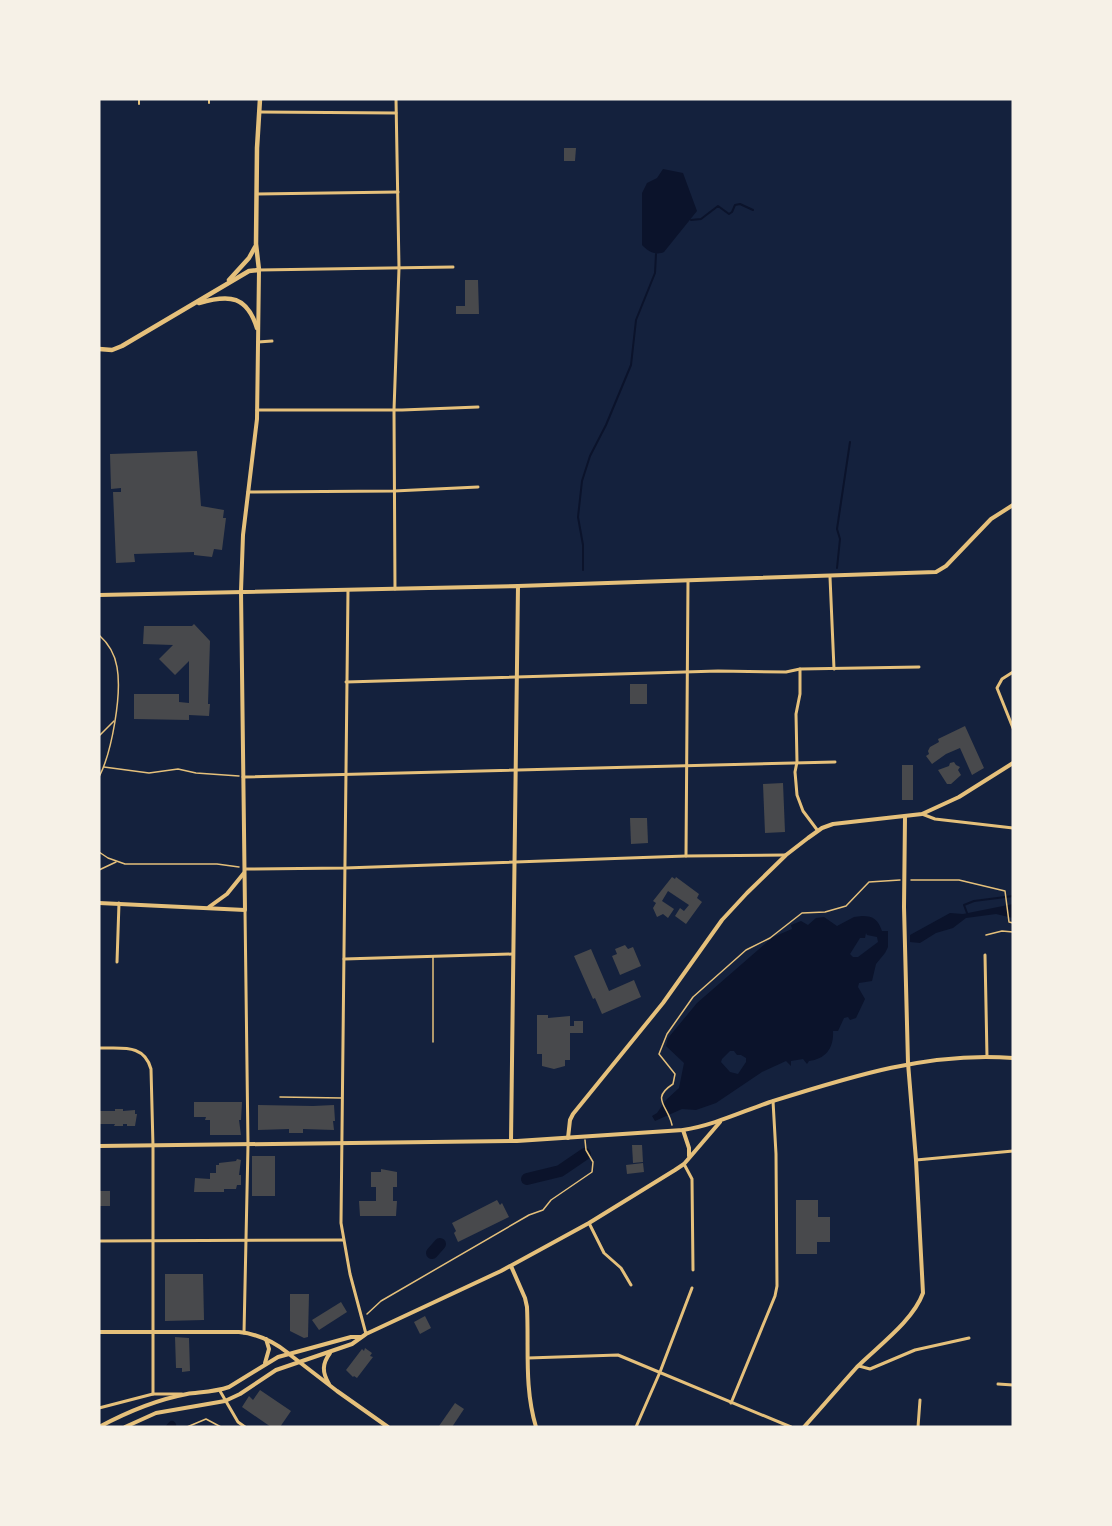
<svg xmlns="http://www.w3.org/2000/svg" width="1112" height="1526" viewBox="0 0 1112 1526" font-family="Arial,sans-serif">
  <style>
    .water { fill: #0b132b; fill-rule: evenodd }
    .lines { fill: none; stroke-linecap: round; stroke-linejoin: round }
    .stream { stroke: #0b132b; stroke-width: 2 }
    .canal { stroke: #0b132b; stroke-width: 8 }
    .river { stroke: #0b132b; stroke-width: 12 }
    .building { fill: #48494c }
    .path { stroke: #e5c07b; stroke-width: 1.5 }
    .service { stroke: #e5c07b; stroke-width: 1.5 }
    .pedestrian { stroke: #e5c07b; stroke-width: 2 }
    .minor { stroke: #e5c07b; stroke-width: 3 }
    .tertiary { stroke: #e5c07b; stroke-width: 4 }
    .secondary { stroke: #e5c07b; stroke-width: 4 }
    .primary { stroke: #e5c07b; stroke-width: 4.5 }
  </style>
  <rect width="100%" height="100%" fill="#14213d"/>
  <g class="water">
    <path d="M663 169 683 173 697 211 664 252C655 256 648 251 642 245V193L647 183 657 178Z"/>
    <path d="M1013 904V918L996 914 966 918 953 928 936 933 920 943 910 942V935L950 913 963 914Z"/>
    <path d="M862 916C874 916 878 920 882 931H888V947L885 953 876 964 872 981 859 983 858 987 865 999 856 1018 850 1020 848 1017 844 1018 838 1031H833C834 1048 826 1059 809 1061L807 1064 803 1059 791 1061V1066L786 1061 762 1072 716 1103 696 1110 682 1109 655 1121 652 1116 657 1113 666 1100 679 1088 684 1063 666 1046 668 1038 697 1003 773 937 792 929 791 925 801 921 808 925 816 918 824 917 837 926 854 917ZM866 933 867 935 877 937 878 942 858 957H853L850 954 860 938H865ZM730 1051H734L737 1055H741L746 1058V1062L738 1074 730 1072 721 1062 722 1059Z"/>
  </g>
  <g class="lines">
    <g class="stream">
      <path d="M691 220 701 219 718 206 729 214 732 212 735 205 740 204 753 210"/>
      <path d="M837 568 840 539 837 529 850 442"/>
      <path d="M583 570V545L578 517 582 481 590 456 606 425 631 365 636 320 655 273 656 254"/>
      <path d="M967 913 964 905 974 901 1013 896"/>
    </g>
    <path class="canal" d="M170 1427 172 1425"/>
    <g class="river">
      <path d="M527 1179 560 1171 585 1154"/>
      <path d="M432 1253 440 1244"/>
    </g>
  </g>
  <g class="building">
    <path d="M564 148H576L575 161H564Z"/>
    <path d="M465 280H478L479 314H456V306H465Z"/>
    <path d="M197 451 201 506 224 510 223 518H226L222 550 214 549 212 557 194 555V552L134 554 135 562 116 563 113 492H121V488L111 489 110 454Z"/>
    <path d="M194 624 210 641 208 704H210L209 716 189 715V720L134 719V694H179V702L189 703V661L175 675 159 659 173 645 143 644 144 626H192Z"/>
    <rect x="630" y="684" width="17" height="20"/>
    <path d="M965 726 984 768 972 775 960 748 946 754 932 764 926 756 929 754 928 751 930 747 939 742 938 739Z"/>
    <path d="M954 762 956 765 960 767 958 770 961 775 951 784H947L938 770 949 766 950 763Z"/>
    <rect x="902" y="765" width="11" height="35"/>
    <path d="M783 783 785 832 765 833 763 784Z"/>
    <path d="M630 818H647L648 843 631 844Z"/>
    <path d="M672 877 675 879 676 877 699 894 697 898 702 902 686 924 675 916 680 908 684 911 689 905 668 891 662 901 674 909 668 918 663 914 657 917 653 908 656 903 653 901Z"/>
    <path d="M625 945 628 949 633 947 641 966 620 975 612 956 617 954 615 949Z"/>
    <path d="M591 949 609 991 634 980 641 997 602 1014 595 998 593 999 574 956Z"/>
    <path d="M537 1015H548V1018L570 1016V1026H574V1021H583V1033H570V1060H565V1066L554 1069 542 1066V1054H537Z"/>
    <path d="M194 1102H242L241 1120H239L241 1135H210V1120H205L206 1117H194Z"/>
    <path d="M258 1105 313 1106 334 1105 335 1121H333L334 1130 303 1129V1133H289V1129L258 1130Z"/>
    <path d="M115 1109H123V1111L135 1110V1114H137L135 1126H127V1124H123V1126H114L115 1124H99V1111H115Z"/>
    <path d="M632 1145H642L643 1162 633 1163Z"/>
    <rect x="252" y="1156" width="23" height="40"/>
    <path d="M237 1159 241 1160 239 1175H241V1185H237L236 1189H224V1192H194L195 1178 210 1179V1173H216V1165H219V1163L236 1161Z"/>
    <path d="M643 1163 644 1172 627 1174 626 1165Z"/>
    <path d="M381 1169 397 1172V1187H393V1201H397L396 1216H360L359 1201H376V1187H371V1172H381Z"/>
    <rect x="99" y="1191" width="11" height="15"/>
    <path d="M497 1200 500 1205 502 1203 509 1217 458 1242 454 1233 456 1231 452 1223Z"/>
    <path d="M796 1200H818V1217H830V1242H817V1254H796Z"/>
    <path d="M165 1274H203L204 1320 165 1321Z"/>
    <path d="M290 1294H309L308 1337 304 1338 290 1331Z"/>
    <path d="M341 1302 347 1312 319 1330 312 1320Z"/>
    <path d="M425 1316 431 1328 420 1334 414 1322Z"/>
    <path d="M175 1337 189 1338 190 1371 182 1372V1368H176Z"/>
    <path d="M365 1348 372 1353 370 1356 373 1357 357 1378 354 1376 353 1377 346 1370 362 1349 364 1351Z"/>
    <path d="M260 1390 291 1411 280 1427H271L242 1407 249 1396 253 1400Z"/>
    <path d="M455 1403 464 1409 452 1427H440L439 1426Z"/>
  </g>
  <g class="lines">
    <g class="path">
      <path d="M99 635C108 643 115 655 117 667 122 694 112 752 99 777"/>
      <path d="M99 736 114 721"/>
      <path d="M104 767 149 773 178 769 196 773 239 776"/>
      <path d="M99 852 108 858 125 864H217L239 867"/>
      <path d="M99 870 116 862"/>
      <path d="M911 880H959L1005 891 1009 922 1013 923"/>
      <path d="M672 1125C668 1105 650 1099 673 1084L675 1074 659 1054 667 1034 693 997 746 950 770 938 802 913 825 912 846 906 869 882 900 880"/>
      <path d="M367 1314 381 1301 529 1215 543 1210 551 1200 592 1172 593 1162 586 1150 585 1140"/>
      <path d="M187 1427 206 1419 221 1427"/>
    </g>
    <g class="service">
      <path d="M986 935 1002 931 1013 932"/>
      <path d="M433 957V1042"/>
      <path d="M280 1097 342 1098"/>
    </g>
    <g class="pedestrian">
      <path d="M139 99V104"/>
      <path d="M209 99V103"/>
    </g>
    <g class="minor">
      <path d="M260 112 396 113"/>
      <path d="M257 194 398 192"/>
      <path d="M259 270 453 267"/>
      <path d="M258 342 272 341"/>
      <path d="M257 410H402L478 407"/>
      <path d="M248 492 394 491 478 487"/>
      <path d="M830 577 834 669"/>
      <path d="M395 589 394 410 399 268 396 99"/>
      <path d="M348 590 341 1223 350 1274 366 1334"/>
      <path d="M800 669V694L796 714 797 762 795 772 797 795 803 811 818 831"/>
      <path d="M1013 672 1002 679 997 688 1013 728"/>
      <path d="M346 682 718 671 786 672 800 669 919 667"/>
      <path d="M243 777 835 762"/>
      <path d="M922 814 935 819 1013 828"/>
      <path d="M686 856 688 581"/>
      <path d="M245 869 345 868 686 856 786 855"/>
      <path d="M985 955 987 1057"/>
      <path d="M344 959 513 954"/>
      <path d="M117 962 119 903"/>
      <path d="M99 1048C121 1049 144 1043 151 1069L153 1146V1394"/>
      <path d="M916 1160 1013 1151"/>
      <path d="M684 1164 692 1179 693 1270"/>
      <path d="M589 1223 604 1253 621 1268 631 1285"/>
      <path d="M99 1241 343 1240"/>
      <path d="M244 1333 248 1145 245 910"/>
      <path d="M528 1358 618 1355 791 1427"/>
      <path d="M859 1366 870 1369 915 1350 969 1338"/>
      <path d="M998 1384 1013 1385"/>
      <path d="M220 1391 238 1422 245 1427"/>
      <path d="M731 1403 775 1296 777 1286 776 1154 773 1101"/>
      <path d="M99 1408 153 1394H182"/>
      <path d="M636 1427 660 1372 692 1288"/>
      <path d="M918 1427 920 1400"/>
    </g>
    <g class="tertiary">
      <path d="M518 586 936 572 946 566 991 519 1013 505"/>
      <path d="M99 903 245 910 241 591"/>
      <path d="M209 907 227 894 244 873"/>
      <path d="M568 1138 570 1120 573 1114 663 1003 722 920 747 893 786 855 808 838 822 828 833 824 922 814 959 797 1013 763"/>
      <path d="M99 1332H239C258 1334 273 1341 288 1353"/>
      <path d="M804 1427C822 1407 839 1387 857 1367 878 1346 913 1321 923 1293L916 1160 908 1063 904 907 905 817"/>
    </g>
    <g class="secondary">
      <path d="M241 591 243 535 257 419 259 270"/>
      <path d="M99 595 518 586 511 1141"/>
      <path d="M683 1130 689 1148V1156"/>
      <path d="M99 1146 517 1141 683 1130C714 1125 741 1112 770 1102 849 1077 930 1051 1013 1058"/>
      <path d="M511 1266 525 1298 527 1307C529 1348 524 1387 536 1427"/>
      <path d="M289 1354 337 1391 388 1427"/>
      <path d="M265 1363 269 1349 266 1339"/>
      <path d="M329 1384C322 1372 322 1364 330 1353"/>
      <path d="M99 1427C127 1412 155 1400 187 1394 201 1392 215 1392 229 1387L278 1357 351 1337H361"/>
      <path d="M125 1427 156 1413 225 1401 240 1394 276 1370 352 1344 366 1334 501 1271 589 1223 675 1170 684 1164 720 1122"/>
    </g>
    <g class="primary">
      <path d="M229 280 249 258 255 247"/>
      <path d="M199 303C230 294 247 296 257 328"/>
      <path d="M99 349 112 350 122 346 249 271 259 270 256 244 257 148 260 99"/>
    </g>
  </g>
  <rect width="1112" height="1526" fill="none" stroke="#f6f1e7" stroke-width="201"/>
</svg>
